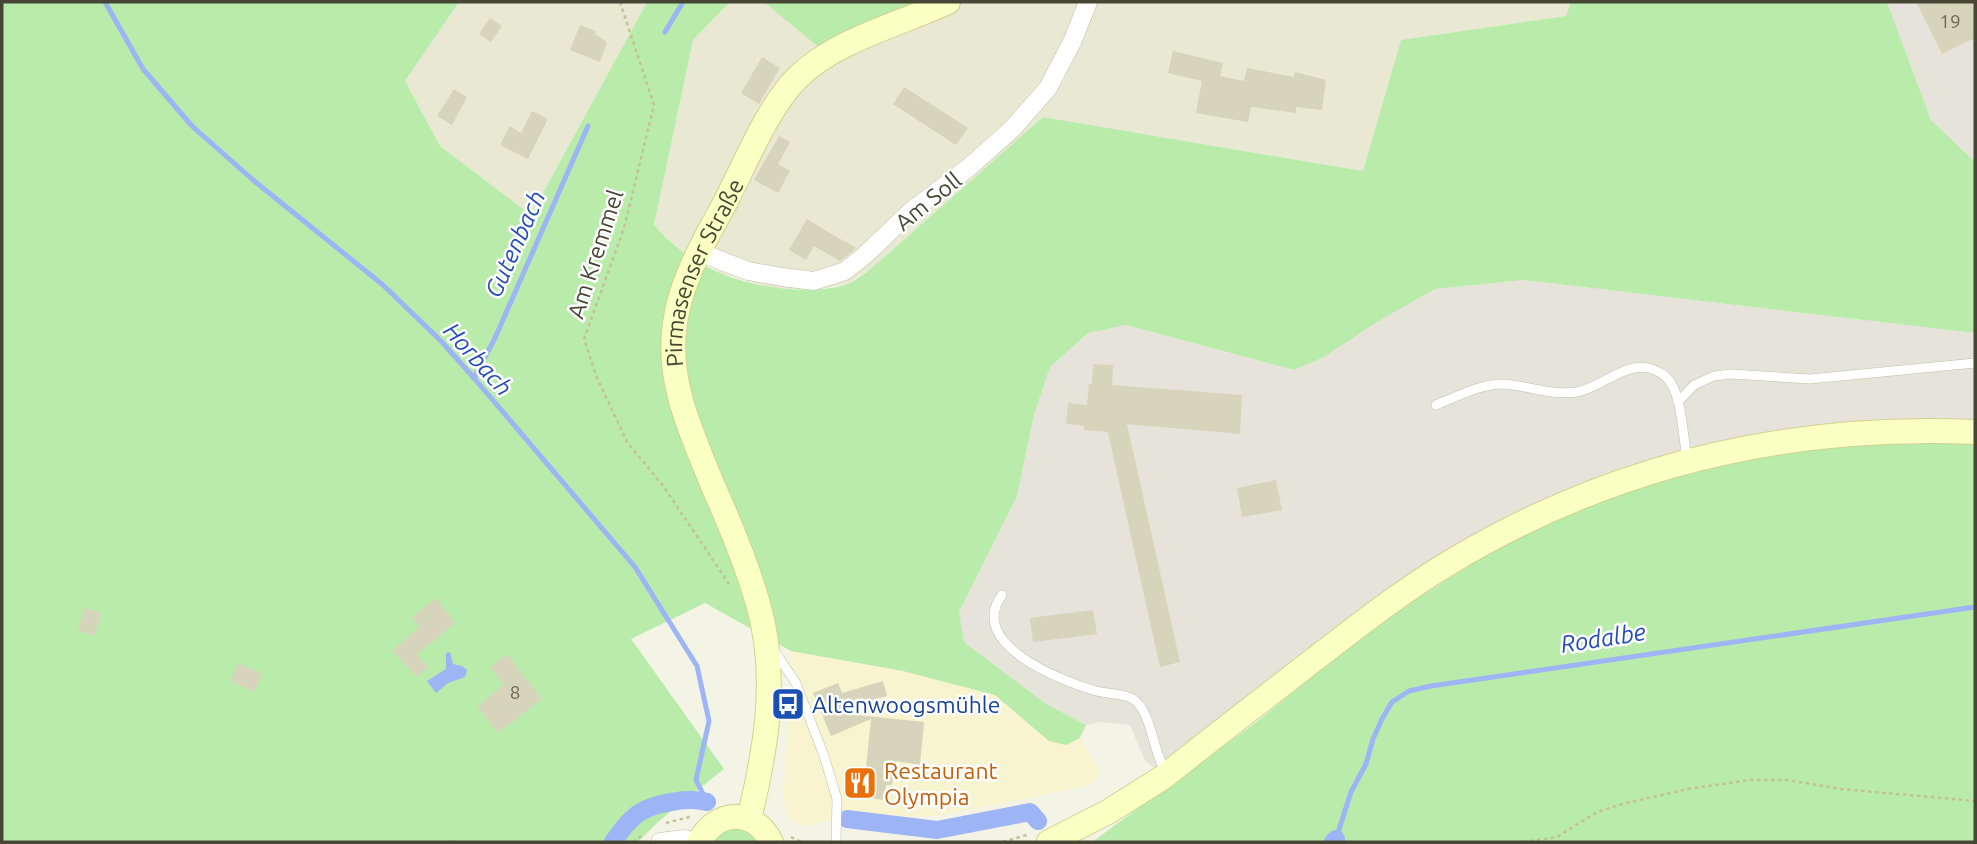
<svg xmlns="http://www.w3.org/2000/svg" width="1977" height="844" viewBox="0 0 1977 844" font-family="Ubuntu,sans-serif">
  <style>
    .residential { fill: #e8e8d3 }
    .commercial { fill: #f7f4cf }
    .industrial { fill: #e6e4da }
    .green { fill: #b9ebab }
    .water { fill: #9db4f5 }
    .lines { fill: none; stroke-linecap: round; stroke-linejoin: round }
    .stream { stroke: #9db4f5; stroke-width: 5 }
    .canal { stroke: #9db4f5; stroke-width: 18 }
    .building { fill: #d6d4ba }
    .lane-casing { stroke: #c0c0a7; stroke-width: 10 }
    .street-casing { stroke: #c0c0a7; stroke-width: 19 }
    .secondary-casing { stroke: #cfd390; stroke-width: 26 }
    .path { stroke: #c3c297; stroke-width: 2.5; stroke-dasharray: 3.5 3.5; stroke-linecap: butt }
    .lane { stroke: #fff; stroke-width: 9 }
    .street { stroke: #fff; stroke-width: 18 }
    .secondary { stroke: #faffc4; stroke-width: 24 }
    .labels { text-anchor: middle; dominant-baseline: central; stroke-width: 5; stroke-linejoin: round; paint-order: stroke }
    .number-label { font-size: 19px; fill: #6b6a56 }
    .street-label { font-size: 23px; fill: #474634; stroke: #fff }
    .transit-label { font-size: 23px; fill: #164399; stroke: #fff; text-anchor: start }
    .food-label { font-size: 23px; fill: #c56008; stroke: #fff; text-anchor: start }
    .water-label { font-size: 24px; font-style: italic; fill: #264bba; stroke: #fff }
  </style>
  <rect width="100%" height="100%" fill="#f3f4e5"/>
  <g class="residential">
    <path d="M459 2H647L531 215 440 146 405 81Z"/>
    <path d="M730 2H764L821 48 923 2H1571L1566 16 1401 40 1363 171 1043 117 872 268 847 284 819 289H775L724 274 687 256 654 225 693 40Z"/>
  </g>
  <path class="commercial" d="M791 651 903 671 995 695 1049 741 1066 745 1080 738 1101 773 1090 785 996 805 935 816H848L803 826 789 819 783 801 791 690Z"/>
  <g class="industrial">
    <path d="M1887 2H1975V162L1931 120Z"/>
    <path d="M1523 280 1975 333V432L1525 520 1165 776 1145 761 1130 725 1100 722 1086 725 1046 704 964 642 959 612 1017 496 1034 415 1050 367 1088 333 1126 325 1294 370 1324 357 1377 322 1435 289Z"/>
  </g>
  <g class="green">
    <path d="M2 2H459L405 81 440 146 531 215 647 2H730L693 40 654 225C664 235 674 246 686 254 725 284 798 298 845 285 854 282 864 274 872 268L1043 117 1363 171 1401 40 1566 16 1571 2H1887L1931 120 1975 162V333L1523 280 1435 289 1377 322 1324 357 1294 370 1126 325 1088 333 1050 367 1034 415 1017 496 959 612 964 642 1046 704 1086 725 1080 738 1066 745 1049 741 995 695 903 671 791 651 705 603 631 639 724 769 659 821 638 842H2Z"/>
    <path d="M764 2H923L821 49Z"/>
    <path d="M1948 442 1975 444V842H1092L1258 721 1376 625 1494 550 1593 503 1678 473 1756 457 1849 443Z"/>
    <path d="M742 826 762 842H712L724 829Z"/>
  </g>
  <path class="water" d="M450 652 453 664 462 666 467 670 465 677 448 683 436 693 427 681 446 669V653Z"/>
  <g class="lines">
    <g class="stream">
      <path d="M105 2 143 69 192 126 253 180 383 285 441 341 474 378 635 567 697 666 709 721 696 780 707 802"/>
      <path d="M665 32 683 2"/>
      <path d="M474 378 495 338 588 126"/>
      <path d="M1336 839 1351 792 1366 764 1373 739 1382 719 1392 702 1409 691 1431 686 1975 607"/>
    </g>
    <g class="canal">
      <path d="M847 819 937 830 1030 812 1038 821"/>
      <path d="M613 842C619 834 626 823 634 817 649 803 688 797 707 802"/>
      <path d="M1333 842 1336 839"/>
    </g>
  </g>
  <g class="building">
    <path d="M1916 2H1975V38L1942 54Z"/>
    <path d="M490 18 502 26 491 42 479 34Z"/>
    <path d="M580 25 596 31 595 34 607 42 600 62 570 50Z"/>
    <path d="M1173 51 1223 63 1220 76 1244 81 1247 68 1294 77 1295 72 1326 80 1322 110 1296 107V113L1251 107 1248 122 1196 113 1202 81 1168 73Z"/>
    <path d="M762 57 780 68 759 104 741 93Z"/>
    <path d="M904 87 968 128 956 145 893 104Z"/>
    <path d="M454 89 467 97 452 125 437 116Z"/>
    <path d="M532 111 548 119 528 159 500 145 510 126 521 133Z"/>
    <path d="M779 136 790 142 778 164 790 171 778 193 754 180Z"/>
    <path d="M807 219 823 229 856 248 840 261 814 246 806 260 789 250Z"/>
    <path d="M1093 364 1113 365 1112 385 1242 395 1240 434 1127 424 1180 662 1160 667 1108 432 1084 430V426L1066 424 1068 403 1087 405 1089 384H1092Z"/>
    <path d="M1276 480 1282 510 1242 517 1237 488Z"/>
    <path d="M436 598 455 623 417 655 428 667 417 677 392 651 419 627 412 617Z"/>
    <path d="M84 608 101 612 95 636 78 631Z"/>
    <path d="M1093 610 1097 634 1033 642 1030 618Z"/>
    <path d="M507 654 542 699 498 733 477 706 504 685 490 667Z"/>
    <path d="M238 663 262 673 255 692 230 681Z"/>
    <path d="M883 681 887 696 829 712 924 722 920 765 896 761 892 785H886L884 800 852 795 856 766 866 768 871 719 831 736 813 693 838 683 842 693Z"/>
  </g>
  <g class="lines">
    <defs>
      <g id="lane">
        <path d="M1678 402 1694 385 1714 376 1731 374 1810 379 1975 363"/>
        <path d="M1436 405C1456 397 1480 384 1502 384 1526 385 1552 396 1577 392 1606 387 1635 350 1666 377 1682 391 1683 437 1687 459"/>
        <path d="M1002 595C966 644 1061 681 1096 691 1108 694 1123 693 1133 699 1152 711 1153 754 1166 772"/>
        <path d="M775 652 796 683 824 756 837 799 836 842"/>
      </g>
      <g id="street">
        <path d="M699 252 748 271 782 277 814 281 845 271 864 256 910 212 968 168 1012 129 1048 88 1073 40 1088 2"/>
        <path d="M660 842 684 839 698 842"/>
      </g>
      <g id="secondary">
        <path id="s1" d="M749 819C766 750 779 674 758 604 747 564 730 524 713 486 692 434 666 381 675 323 681 279 705 240 726 201 745 164 768 107 797 78 835 40 901 24 948 2"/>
        <path d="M699 842C717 809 754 808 771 842"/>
        <path d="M1049 842 1108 812 1165 776C1212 738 1260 702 1307 665 1353 630 1399 593 1449 563 1611 465 1787 424 1975 432"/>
      </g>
    </defs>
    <use href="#lane" class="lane-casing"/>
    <use href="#street" class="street-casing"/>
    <use href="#secondary" class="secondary-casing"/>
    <g class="path">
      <path d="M620 2 654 105 624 228 584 339 597 378 627 442 664 487 729 584"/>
      <path d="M666 823 693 816"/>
      <path d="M791 837 801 842"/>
      <path d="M453 841 455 842"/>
      <path d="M633 842 644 834"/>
      <path d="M1003 842 1030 834"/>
      <path d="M1523 842 1557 837 1597 812 1626 803 1688 789 1749 780H1787L1841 789 1975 801"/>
    </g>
    <use href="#lane" class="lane"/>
    <use href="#street" class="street"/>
    <use href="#secondary" class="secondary"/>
  </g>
  <defs>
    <symbol id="bus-square" viewBox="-11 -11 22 22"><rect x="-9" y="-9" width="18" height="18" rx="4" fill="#1a4fb4" stroke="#fff"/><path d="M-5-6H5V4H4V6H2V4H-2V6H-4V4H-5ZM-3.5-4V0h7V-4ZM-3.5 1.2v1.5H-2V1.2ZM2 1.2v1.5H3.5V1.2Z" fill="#fff"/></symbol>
    <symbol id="restaurant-square" viewBox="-11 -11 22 22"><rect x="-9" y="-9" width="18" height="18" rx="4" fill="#e8710a" stroke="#fff"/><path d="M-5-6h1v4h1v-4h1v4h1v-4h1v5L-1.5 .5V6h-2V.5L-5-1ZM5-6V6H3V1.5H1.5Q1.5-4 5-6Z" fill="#fff"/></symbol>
  </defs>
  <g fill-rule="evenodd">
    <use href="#bus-square" x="769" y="685" width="38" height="38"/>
    <use href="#restaurant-square" x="841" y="764" width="38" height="38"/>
  </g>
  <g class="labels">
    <g class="number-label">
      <text x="1950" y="21">19</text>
      <text x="515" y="692">8</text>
    </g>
    <g class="street-label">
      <text transform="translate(928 201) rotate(-39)">Am Soll</text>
      <text transform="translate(595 254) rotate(-72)">Am Kremmel</text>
      <text stroke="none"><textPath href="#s1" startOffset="570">Pirmasenser Straße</textPath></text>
    </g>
    <g class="transit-label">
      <text x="812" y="704">Altenwoogsmühle</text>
    </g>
    <g class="food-label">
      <text x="884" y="770">Restaurant<tspan x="884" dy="26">Olympia</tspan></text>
    </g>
    <g class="water-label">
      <text transform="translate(515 244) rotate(-66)">Gutenbach</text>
      <text transform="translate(478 359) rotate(48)">Horbach</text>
      <text transform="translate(1603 638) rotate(-9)">Rodalbe</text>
    </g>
  </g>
  <rect width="1977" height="844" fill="none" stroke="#474634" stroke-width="7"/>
</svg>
